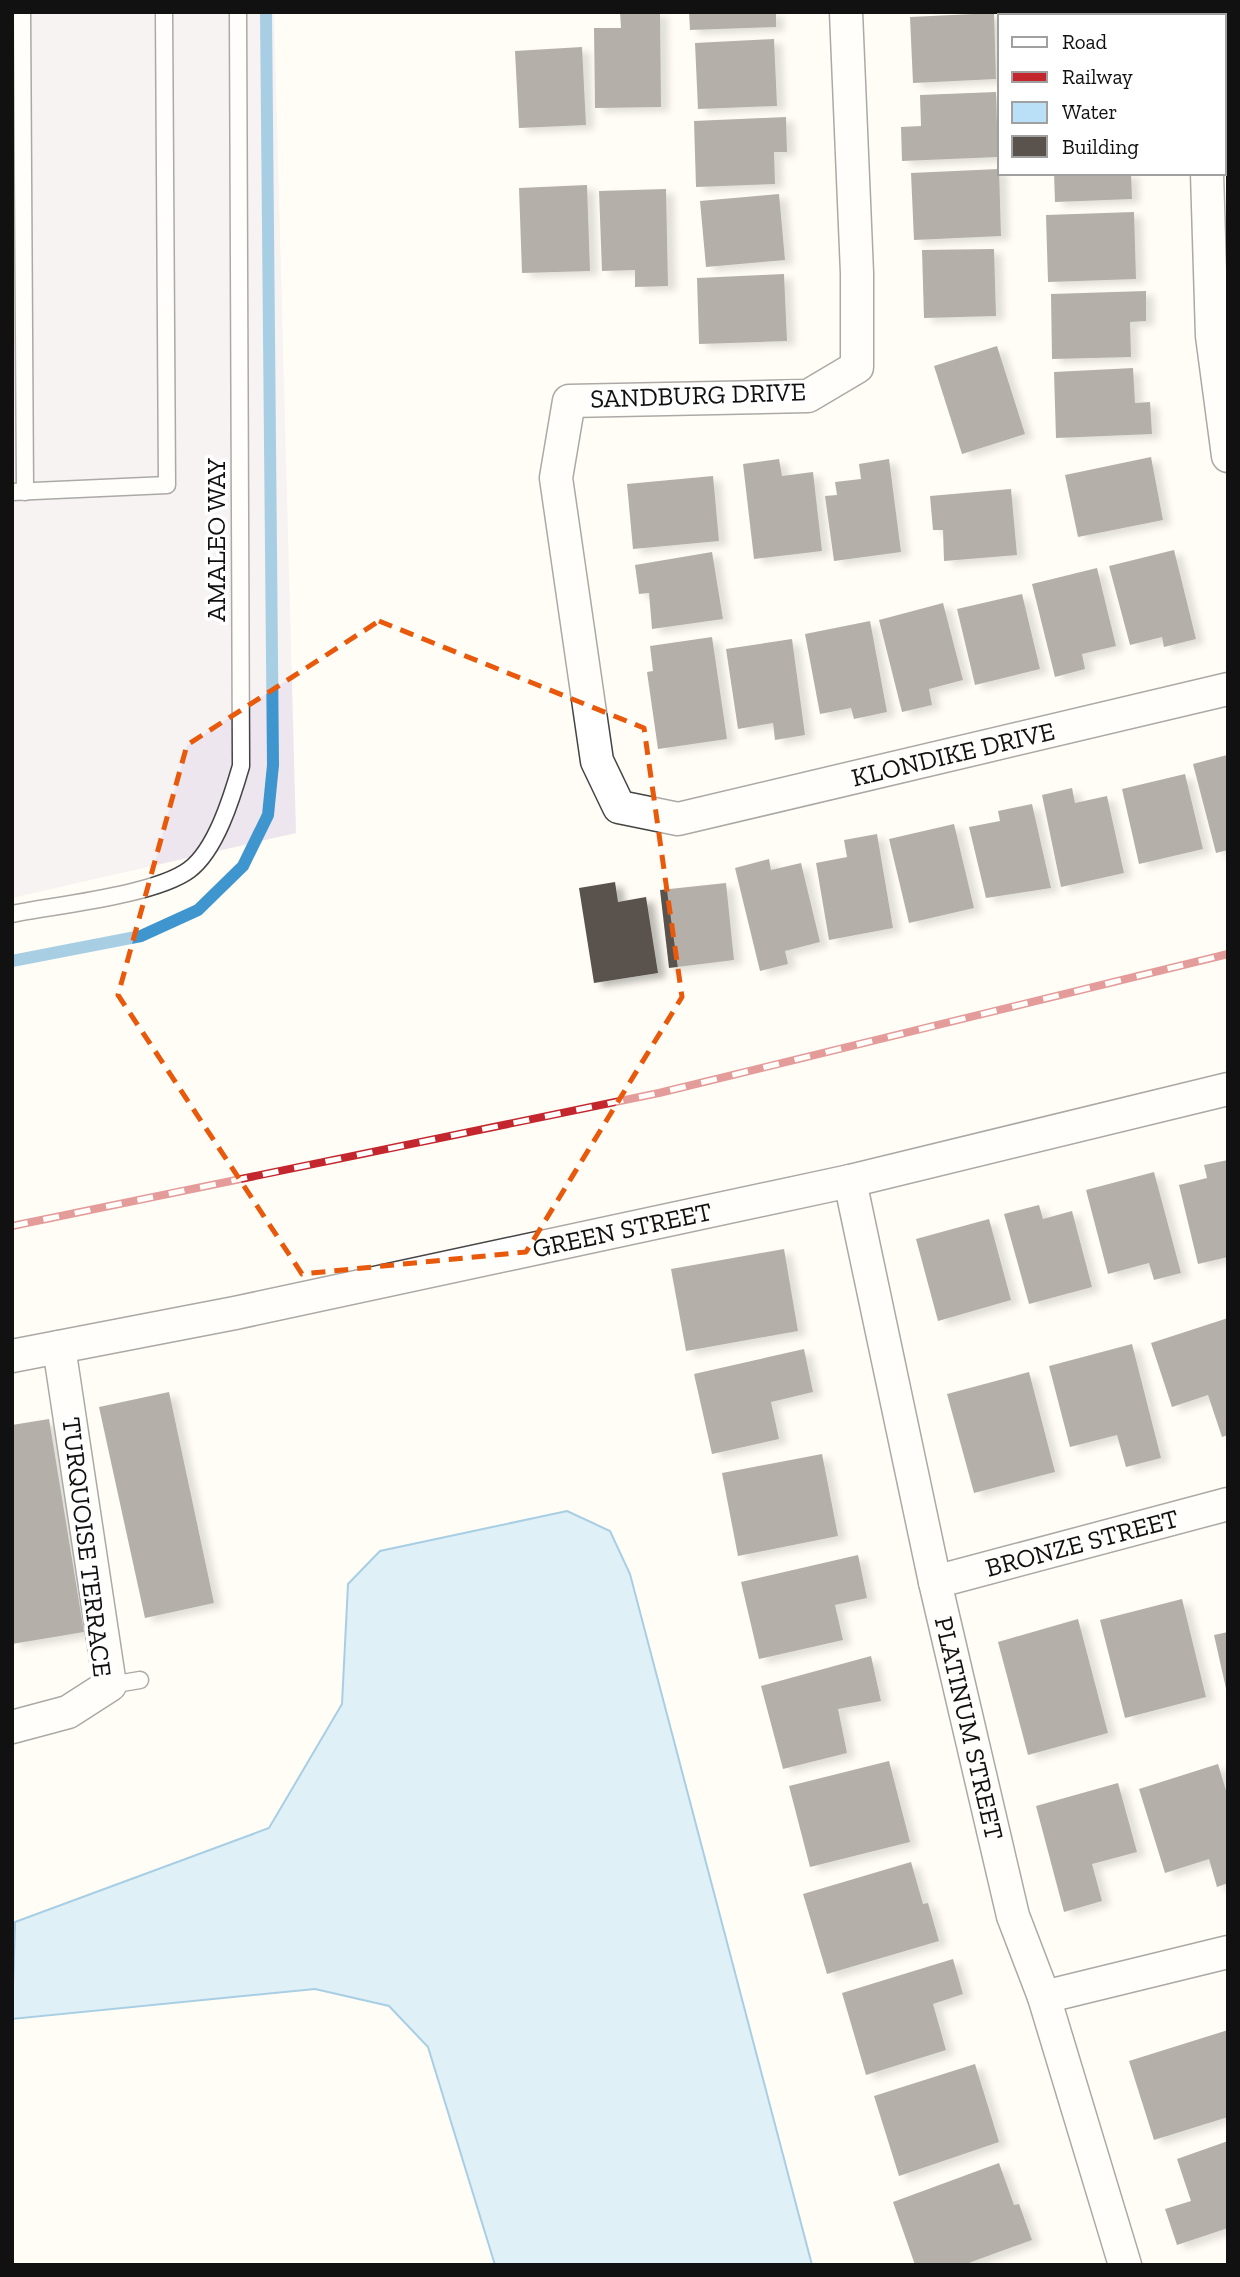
<svg xmlns="http://www.w3.org/2000/svg" width="1240" height="2277" viewBox="0 0 1240 2277" font-family="'Zilla Slab',serif">
  <style>
    .industrial { fill: #eee6ef }
    .water { fill: #b9e0f7; stroke: #3f96cf; stroke-width: 2 }
    .lines { fill: none; stroke-linecap: round; stroke-linejoin: round }
    .stream { stroke: #3f96cf; stroke-width: 12 }
    .building { fill: #5a524d; filter: url(#shadow) }
    .service-casing { stroke: #444; stroke-width: 19 }
    .minor-casing { stroke: #444; stroke-width: 35 }
    .service { stroke: #fff; stroke-width: 16 }
    .minor { stroke: #fff; stroke-width: 32 }
    .rail-casing { stroke: #c4262e; stroke-width: 8 }
    .rail { stroke: #fff; stroke-width: 5; stroke-dasharray: 16; stroke-linecap: butt }
    .marked { fill: none; stroke: #e8590c; stroke-width: 5; stroke-dasharray: 14 9; stroke-linejoin: round }
    .labels { text-anchor: middle; dominant-baseline: central; stroke-width: 7; stroke-linejoin: round; paint-order: stroke }
    .street-label { font-size: 26px; fill: #111; stroke: #fff }
  </style>
  <defs>
    <filter id="shadow"><feDropShadow dx="8" dy="4.5" stdDeviation="3.5" flood-color="#0004"/></filter>
  </defs>
  <rect width="100%" height="100%" fill="#fffdf5"/>
  <path class="industrial" d="M12 12H274L296 833 12 898Z"/>
  <path class="water" d="M567 1511 610 1531 630 1574 812 2265H495L428 2047 389 2006 315 1989 12 2019 15 1922 269 1828 342 1704 348 1584 380 1551Z"/>
  <g class="lines">
    <path class="stream" d="M12 961 141 936 198 910 243 866 268 815 273 765 266 12"/>
  </g>
  <g class="building">
    <path d="M620 12H660L661 107 595 108 594 28H621Z"/>
    <path d="M689 12H776V27L690 30Z"/>
    <rect x="1042" y="12" width="88" height="4"/>
    <path d="M994 13 996 79 913 83 910 17Z"/>
    <path d="M774 39 777 106 698 109 695 43Z"/>
    <path d="M582 47 586 125 519 128 515 51Z"/>
    <path d="M996 92 998 157 902 161 901 127 921 126 920 95Z"/>
    <path d="M786 117 787 152H774L775 184 696 187 694 121Z"/>
    <path d="M999 169 1001 236 914 240 911 173Z"/>
    <path d="M1054 173H1131L1132 199 1055 202Z"/>
    <path d="M587 185 590 271 522 273 519 188Z"/>
    <path d="M666 189 668 286 635 287V270L602 271 599 191Z"/>
    <path d="M779 194 785 260 706 267 700 201Z"/>
    <path d="M1134 212 1136 279 1048 282 1046 215Z"/>
    <path d="M994 249 996 316 924 318 922 250Z"/>
    <path d="M784 274 787 341 699 344 697 278Z"/>
    <path d="M1146 291V321L1130 322 1131 357 1052 359 1051 294Z"/>
    <path d="M997 346 1025 434 962 454 934 366Z"/>
    <path d="M1133 368 1135 403 1150 402 1152 434 1056 438 1054 372Z"/>
    <path d="M1151 457 1163 520 1078 537 1065 475Z"/>
    <path d="M779 459 782 476 813 472 822 551 754 559 743 464Z"/>
    <path d="M889 459 901 552 834 561 825 496 837 495 835 482 861 479 859 464Z"/>
    <path d="M713 476 719 541 633 549 627 484Z"/>
    <path d="M1011 489 1017 555 944 561 943 530H933L930 496Z"/>
    <path d="M1174 550 1196 639 1164 647 1162 637 1130 645 1109 566Z"/>
    <path d="M712 552 723 619 652 629 649 593 639 594 635 565Z"/>
    <path d="M1097 568 1116 646 1082 654 1085 669 1055 677 1032 584Z"/>
    <path d="M1022 594 1040 669 975 685 957 609Z"/>
    <path d="M943 603 963 680 929 689 932 705 902 712 879 620Z"/>
    <path d="M870 621 887 712 854 719 851 708 820 714 805 634Z"/>
    <path d="M712 637 727 739 658 749 647 672 653 671 650 646Z"/>
    <path d="M792 639 805 735 775 740 773 723 738 729 726 649Z"/>
    <path d="M1227 755 1228 850 1216 853 1193 764Z"/>
    <path d="M1185 774 1203 849 1139 864 1122 789Z"/>
    <path d="M1072 788 1075 803 1107 796 1124 873 1061 887 1042 795Z"/>
    <path d="M1032 804 1051 888 986 898 969 827 1000 821 998 811Z"/>
    <path d="M954 824 974 908 909 923 889 839Z"/>
    <path d="M877 834 893 928 829 940 816 863 847 857 844 840Z"/>
    <path d="M769 859 771 870 801 863 820 942 785 951 788 964 760 971 735 868Z"/>
    <path d="M615 882 618 902 646 897 658 973 594 983 579 888Z"/>
    <path d="M726 883 734 960 669 968 660 890Z"/>
    <path d="M1228 1160V1257L1198 1264 1179 1185 1207 1178 1204 1165Z"/>
    <path d="M1154 1172 1181 1273 1154 1280 1149 1263 1108 1274 1086 1190Z"/>
    <path d="M1039 1205 1043 1219 1072 1211 1092 1287 1029 1304 1004 1214Z"/>
    <path d="M989 1219 1011 1300 938 1321 916 1239Z"/>
    <path d="M784 1249 798 1331 686 1351 671 1269Z"/>
    <path d="M1228 1318V1435L1222 1437 1208 1395 1172 1407 1151 1343Z"/>
    <path d="M1132 1344 1161 1458 1126 1467 1117 1435 1070 1447 1049 1366Z"/>
    <path d="M804 1349 813 1392 771 1402 779 1439 712 1454 694 1374Z"/>
    <path d="M1029 1372 1055 1472 974 1493 947 1394Z"/>
    <path d="M169 1392 214 1603 145 1618 99 1407Z"/>
    <path d="M49 1419 84 1632 12 1644V1425Z"/>
    <path d="M822 1454 838 1536 738 1556 722 1473Z"/>
    <path d="M858 1555 867 1598 835 1605 843 1640 759 1659 741 1582Z"/>
    <path d="M1182 1599 1206 1697 1125 1718 1100 1620Z"/>
    <path d="M1078 1619 1108 1733 1028 1755 998 1642Z"/>
    <path d="M1228 1632V1693H1227L1214 1635Z"/>
    <path d="M871 1656 881 1701 838 1709 847 1753 783 1769 761 1686Z"/>
    <path d="M889 1761 910 1842 810 1867 789 1786Z"/>
    <path d="M1218 1764 1228 1797V1883L1217 1887 1209 1859 1165 1873 1139 1789Z"/>
    <path d="M1118 1783 1137 1852 1092 1864 1102 1901 1064 1912 1036 1806Z"/>
    <path d="M911 1862 923 1904 928 1903 939 1941 827 1974 803 1894Z"/>
    <path d="M953 1959 963 1994 933 2004 946 2050 866 2075 842 1993Z"/>
    <path d="M1228 2030V2117L1154 2140 1129 2061Z"/>
    <path d="M975 2064 999 2142 899 2176 874 2096Z"/>
    <path d="M1228 2141V2228L1177 2245 1165 2209 1191 2201 1177 2159Z"/>
    <path d="M999 2163 1014 2205 1019 2204 1032 2240 963 2265H915L893 2202Z"/>
  </g>
  <g class="lines">
    <defs>
      <g id="service">
        <path d="M22 12 25 492"/>
        <path d="M12 492 167 485 164 12"/>
        <path d="M12 914C57 905 155 895 189 870 216 850 232 797 241 766L238 12"/>
        <path d="M110 1685 140 1680"/>
      </g>
      <g id="minor">
        <path id="s1" d="M846 12 857 273V367L808 396 569 401 556 478 597 761 619 807 678 819 1228 689"/>
        <path d="M1201 12 1202 16"/>
        <path d="M1207 173 1212 336 1228 456"/>
        <path id="s2" d="M850 1181 935 1582 1013 1916 1044 1997 1125 2265"/>
        <path id="s3" d="M12 1356 235 1313 850 1181 1228 1089"/>
        <path id="s4" d="M935 1582 1228 1504"/>
        <path d="M12 1727 68 1712 110 1685 59 1347"/>
        <path d="M1044 1997 1228 1952"/>
      </g>
    </defs>
    <use href="#service" class="service-casing"/>
    <use href="#minor" class="minor-casing"/>
    <use href="#service" class="service"/>
    <use href="#minor" class="minor"/>
    <defs>
      <path id="rail" d="M12 1226 659 1093 1228 954"/>
    </defs>
    <use href="#rail" class="rail-casing"/>
    <use href="#rail" class="rail"/>
  </g>
  <path d="M0 0H1240V2277H0ZM379 621 644 728 682 997 526 1252 302 1274 118 995 187 745Z" fill="#fffdf5" fill-opacity=".55" fill-rule="evenodd"/>
  <path class="marked" d="M379 621 644 728 682 997 526 1252 302 1274 118 995 187 745Z"/>
  <g class="labels">
    <g class="street-label">
      <text transform="translate(698 395) rotate(-2)">SANDBURG DRIVE</text>
      <text transform="translate(216 540) rotate(-90)">AMALEO WAY</text>
      <text stroke="none"><textPath href="#s1" startOffset="1409">KLONDIKE DRIVE</textPath></text>
      <text stroke="none"><textPath href="#s3" startOffset="623">GREEN STREET</textPath></text>
      <text stroke="none"><textPath href="#s4" startOffset="152">BRONZE STREET</textPath></text>
      <text transform="translate(87 1547) rotate(83)">TURQUOISE TERRACE</text>
      <text stroke="none"><textPath href="#s2" startOffset="560">PLATINUM STREET</textPath></text>
    </g>
  </g>
  <rect width="1240" height="2277" fill="none" stroke="#111111" stroke-width="28"/>
  <rect x="998" y="14" width="228" height="161" fill="#ffffff" stroke="#a0a0a0" stroke-width="2"/>
  <rect x="1012" y="37" width="35" height="10" fill="#ffffff" stroke="#a0a0a0" stroke-width="2"/>
  <text x="1062" y="49" font-size="21" fill="#111111">Road</text>
  <rect x="1012" y="72" width="35" height="10" fill="#c4262e" stroke="#a0a0a0" stroke-width="2"/>
  <text x="1062" y="84" font-size="21" fill="#111111">Railway</text>
  <rect x="1012" y="102" width="35" height="21" fill="#b9e0f7" stroke="#a0a0a0" stroke-width="2"/>
  <text x="1062" y="119" font-size="21" fill="#111111">Water</text>
  <rect x="1012" y="136" width="35" height="21" fill="#5a524d" stroke="#a0a0a0" stroke-width="2"/>
  <text x="1062" y="154" font-size="21" fill="#111111">Building</text>
</svg>
